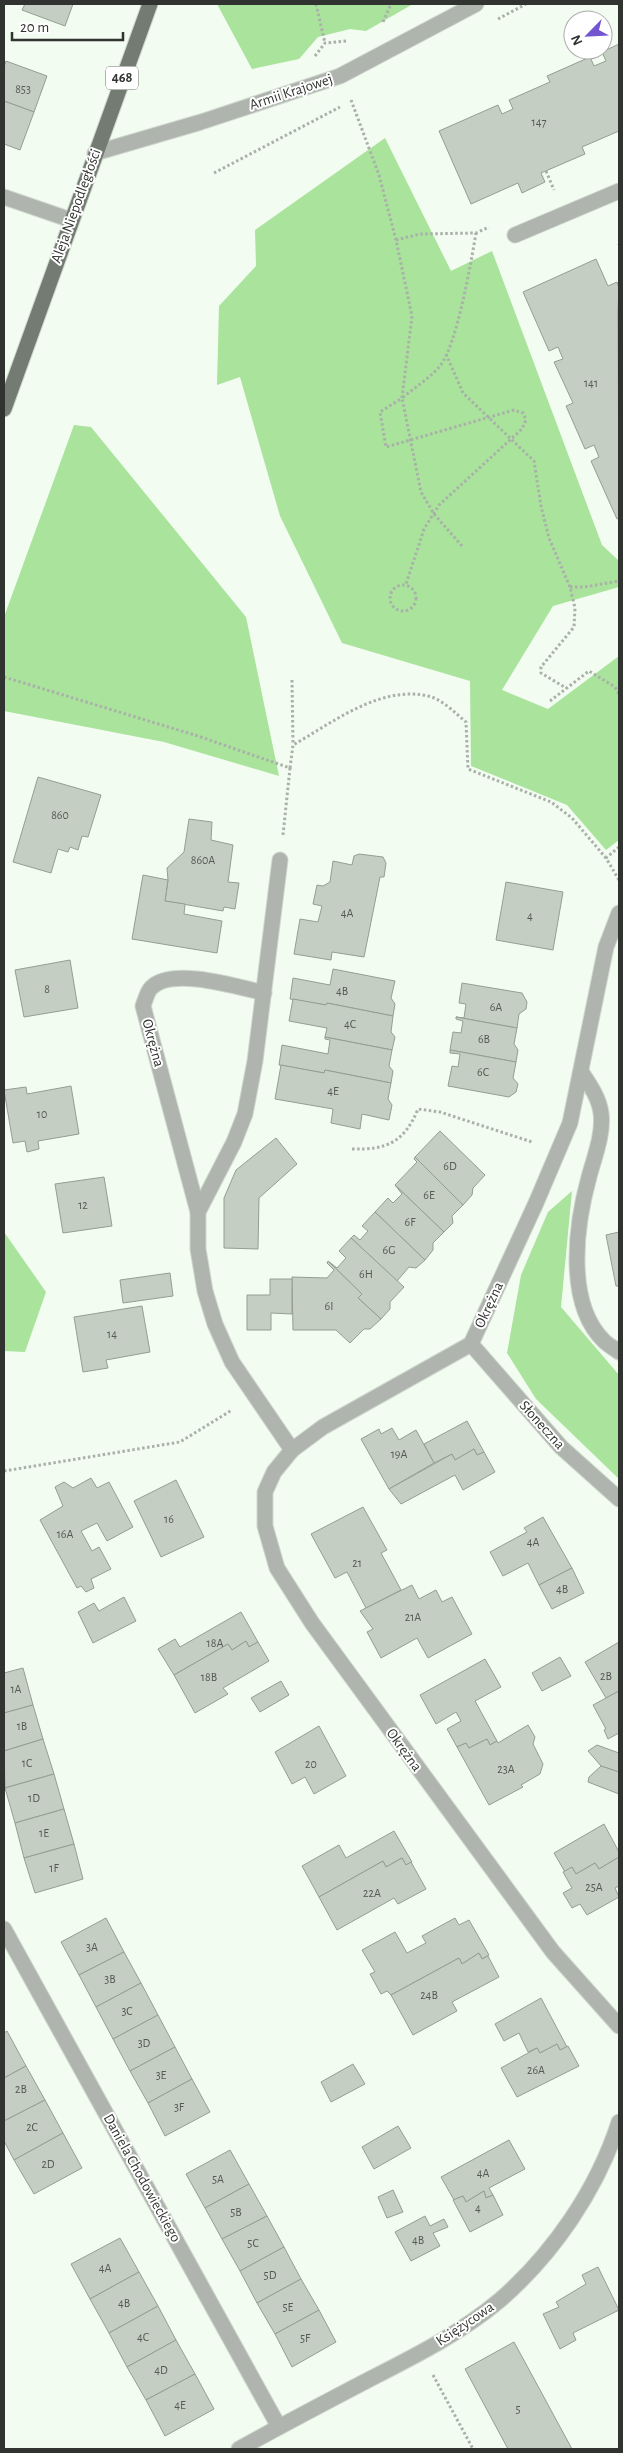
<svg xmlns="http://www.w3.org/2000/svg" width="623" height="2453" viewBox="0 0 623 2453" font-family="'Alegreya Sans',sans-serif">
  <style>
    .green { fill: #a9e39c }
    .building { fill: #c4cec2; stroke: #959e93 }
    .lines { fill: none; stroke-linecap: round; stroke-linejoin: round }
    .minor-casing { stroke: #cfd8cd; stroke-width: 17 }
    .tertiary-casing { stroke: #cfd8cd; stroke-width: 17 }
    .primary-casing { stroke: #cfd8cd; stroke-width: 17 }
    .path { stroke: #a9b1a8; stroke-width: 3; stroke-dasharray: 2.5 2.5; stroke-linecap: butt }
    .minor { stroke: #afb4af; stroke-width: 15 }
    .tertiary { stroke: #afb4af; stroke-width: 15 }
    .primary { stroke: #737b72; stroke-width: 15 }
    .labels { text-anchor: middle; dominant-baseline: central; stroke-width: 4; stroke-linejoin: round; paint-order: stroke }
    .number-label { font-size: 12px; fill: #555a54 }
    .shield { fill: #fff; stroke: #6e706d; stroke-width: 1 }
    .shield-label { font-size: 14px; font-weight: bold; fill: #30332f }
    .street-label { font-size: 15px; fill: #30332f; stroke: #fff }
  </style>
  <rect width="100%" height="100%" fill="#f2fcf0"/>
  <g class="green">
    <path d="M217 4H413L366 31 350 29 318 37 299 59 252 69Z"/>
    <path d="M385 138 451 271 492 251 602 545 619 561V587L553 606 502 690 548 709 619 656V840L606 850 567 805 471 766 470 681 342 643 280 516 240 377 217 385 219 306 256 266 255 230Z"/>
    <path d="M74 425 91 427 246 617 279 776 164 742 4 711V617Z"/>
    <path d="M572 1191 561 1307 619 1375V1479L536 1399 507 1353 521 1275 548 1212Z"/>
    <path d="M4 1232 46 1292 25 1352 4 1351Z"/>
  </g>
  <g class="building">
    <path d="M25 4H73L65 26 22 10Z"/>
    <path d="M619 44V131L582 147 585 154 541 173 545 182 522 193 518 183 471 204 439 131 498 105 502 114 513 109 509 100 550 82 547 76 590 57 594 66 606 61 602 52Z"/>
    <path d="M6 61 47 76 34 112 4 101V67Z"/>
    <path d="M4 101 34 112 20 150 4 144Z"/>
    <path d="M596 259 608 286 617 282 619 288 618 310 619 518 617 519 591 461 599 457 594 445 585 449 566 406 573 403 554 362 563 359 558 347 549 351 523 292Z"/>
    <path d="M38 777 101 795 88 837 82 836 78 850 70 847 68 852 58 849 51 873 13 862Z"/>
    <path d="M189 819 212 822 211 840 233 845 228 882 239 883 235 909 224 907 223 911 165 901 168 880 167 868 184 852Z"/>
    <path d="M359 854 383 857 386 863 384 877H380L364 957 332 952 331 960 294 954 300 919 318 922 322 906 313 904 317 885 323 886 330 882 333 861 352 865 354 856Z"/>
    <path d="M143 875 168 880 165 901 185 904 184 914 222 921 217 953 132 939Z"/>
    <path d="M506 882 563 892 553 950 496 940Z"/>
    <path d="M70 960 78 1008 24 1017 15 970Z"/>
    <path d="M333 969 395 981 391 998 395 1004 393 1016 327 1003 326 1005 290 999 293 978 330 985Z"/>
    <path d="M462 983 522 993 527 1002 526 1009 519 1014 517 1028 456 1017 464 1018 466 1004 459 1003Z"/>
    <path d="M293 999 326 1005 327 1003 393 1016 391 1032 395 1037 392 1050 325 1037 327 1028 289 1021Z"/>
    <path d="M456 1017 517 1028 514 1044 518 1050 516 1062 450 1050 453 1032 461 1033 463 1021 456 1019Z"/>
    <path d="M325 1037 392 1050 389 1066 393 1071 391 1083 325 1070 324 1073 279 1065 282 1045 328 1054 330 1040 325 1039Z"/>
    <path d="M450 1050 516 1062 513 1078 518 1084 516 1092 509 1097 448 1086 452 1066 458 1067 460 1054 450 1053Z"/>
    <path d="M281 1065 324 1073 325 1070 391 1083 388 1099 392 1105 389 1120 362 1114 360 1129 331 1123 333 1109 275 1099Z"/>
    <path d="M71 1086 79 1134 38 1141 39 1149 27 1152 25 1141 13 1143 4 1090 26 1087 27 1094Z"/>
    <path d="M440 1131 485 1175 473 1188 472 1195 463 1205 415 1157Z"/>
    <path d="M276 1138 297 1164 259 1198 258 1249 224 1248V1198L236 1170Z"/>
    <path d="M415 1157 463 1205 452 1216 453 1223 444 1232 395 1185 417 1162 414 1159Z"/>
    <path d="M104 1177 112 1226 63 1233 55 1184Z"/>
    <path d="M395 1185 444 1232 433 1243V1250L425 1260 375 1212 388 1198 393 1203 402 1194Z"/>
    <path d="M375 1212 425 1260 416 1268 409 1267 397 1281 351 1238 354 1235 360 1240 368 1231 362 1226Z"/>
    <path d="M619 1232V1286H616L606 1235Z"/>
    <path d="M351 1238 404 1287 390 1302V1309L381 1319 358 1298 362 1294 328 1261 337 1268 346 1258 339 1251Z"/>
    <path d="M328 1261 362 1294 358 1298 381 1319 370 1329H364L350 1343 336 1330H293L292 1277 327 1278 334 1270 327 1263Z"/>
    <path d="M170 1273 173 1296 123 1303 120 1280Z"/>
    <path d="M270 1279H292V1314L271 1313V1330H247V1295H270Z"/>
    <path d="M142 1306 150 1352 106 1360 108 1368 83 1372 74 1317Z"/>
    <path d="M467 1421 484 1452 477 1455 474 1449 455 1460 452 1454 434 1463 424 1444Z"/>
    <path d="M392 1428 399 1440 416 1430 434 1463 389 1489 361 1439 379 1429 381 1434Z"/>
    <path d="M474 1449 477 1455 484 1452 495 1472 463 1490 455 1475 401 1504 389 1489 452 1454 455 1460Z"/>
    <path d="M91 1478 97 1488 109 1482 133 1527 107 1541 97 1523 81 1531 92 1551 99 1547 111 1569 91 1579 94 1588 86 1592 81 1586 77 1588 40 1520 63 1506 55 1487 64 1482 73 1488Z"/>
    <path d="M176 1480 204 1537 161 1557 134 1501Z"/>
    <path d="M363 1507 387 1550 381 1553 401 1590 366 1608 347 1572 335 1578 311 1534Z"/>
    <path d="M543 1517 572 1568 539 1585 528 1563 503 1576 490 1552 527 1532 524 1528Z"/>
    <path d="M572 1568 584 1593 552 1609 539 1585Z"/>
    <path d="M412 1585 419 1599 436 1590 442 1602 452 1597 472 1634 428 1658 417 1638 381 1658 367 1632 373 1629 360 1611Z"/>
    <path d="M124 1597 136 1621 93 1643 78 1612 94 1603 99 1611Z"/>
    <path d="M241 1612 258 1642 249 1647 246 1641 232 1650 228 1644 174 1675 158 1649 175 1639 180 1647Z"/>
    <path d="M246 1641 249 1647 258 1642 269 1661 223 1688 228 1694 195 1713 174 1675 228 1644 232 1650Z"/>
    <path d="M619 1642V1691L606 1698 585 1662Z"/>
    <path d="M560 1657 571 1676 542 1691 532 1673Z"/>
    <path d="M485 1659 501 1687 475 1701 497 1741 490 1745 487 1739 469 1748 466 1743 457 1747 447 1729 461 1721 456 1712 436 1724 420 1695Z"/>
    <path d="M23 1668 33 1705 4 1713V1673Z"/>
    <path d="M281 1681 289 1695 260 1712 251 1698Z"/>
    <path d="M619 1691V1733L608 1739 604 1730 606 1729 593 1705Z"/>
    <path d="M33 1705 43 1739 4 1751V1713Z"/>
    <path d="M528 1725 535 1737 533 1744 543 1764 540 1774 521 1785 523 1787 489 1805 457 1747 466 1743 469 1748 487 1739 490 1745 497 1741 498 1743Z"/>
    <path d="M319 1726 346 1776 314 1794 305 1777 292 1784 275 1752Z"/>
    <path d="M43 1739 54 1774 5 1788 4 1751Z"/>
    <path d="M597 1745 619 1753V1772L601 1766 588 1751Z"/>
    <path d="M601 1766 619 1772V1794L588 1782 589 1777Z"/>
    <path d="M54 1774 64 1809 15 1823 5 1788Z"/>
    <path d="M64 1809 74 1844 24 1858 15 1823Z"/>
    <path d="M604 1824 619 1852V1857L599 1869 595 1863 576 1874 572 1867 565 1872 554 1853Z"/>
    <path d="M394 1831 412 1862 406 1865 402 1858 386 1867 383 1861 319 1897 302 1866 339 1845 346 1858Z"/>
    <path d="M74 1844 83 1879 35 1893 24 1858Z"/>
    <path d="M619 1857V1886L615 1888 619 1897 587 1915 580 1904 572 1908 563 1893 572 1888 563 1872 572 1867 576 1874 595 1863 599 1869Z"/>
    <path d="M402 1858 406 1865 411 1862 426 1889 398 1904 394 1898 337 1930 319 1897 383 1861 386 1867Z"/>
    <path d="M106 1918 124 1952 79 1975 61 1942Z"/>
    <path d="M455 1918 459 1925 469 1920 489 1955 482 1959 479 1953 462 1964 459 1958 391 1995 387 1991 381 1994 370 1974 375 1972 362 1950 395 1932 407 1953 426 1943 422 1936Z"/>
    <path d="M124 1952 141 1983 96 2007 79 1975Z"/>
    <path d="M479 1953 482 1959 488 1956 499 1977 452 2002 457 2011 413 2035 391 1995 459 1958 462 1964Z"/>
    <path d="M141 1983 158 2015 113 2039 96 2007Z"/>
    <path d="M541 1998 567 2047 560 2050 557 2044 540 2053 537 2048 528 2052 519 2033 504 2041 495 2024Z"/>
    <path d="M158 2015 175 2047 130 2071 113 2039Z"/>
    <path d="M7 2031 26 2066 4 2078V2033Z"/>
    <path d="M557 2044 560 2050 568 2046 579 2066 517 2097 501 2068 537 2048 540 2053Z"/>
    <path d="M175 2047 192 2079 148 2103 130 2071Z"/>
    <path d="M353 2064 365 2084 331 2102 321 2082Z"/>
    <path d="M26 2066 45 2100 4 2121V2078Z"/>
    <path d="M192 2079 210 2112 165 2136 148 2103Z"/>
    <path d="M45 2100 63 2133 14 2160 4 2141V2121Z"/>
    <path d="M398 2126 411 2148 374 2169 362 2147Z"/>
    <path d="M63 2133 82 2168 34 2194 14 2160Z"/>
    <path d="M509 2140 525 2169 489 2188 493 2195 486 2198 484 2191 466 2202 463 2196 454 2200 441 2177Z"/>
    <path d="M230 2150 249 2184 205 2208 186 2174Z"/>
    <path d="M249 2184 267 2216 222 2239 205 2208Z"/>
    <path d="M393 2190 403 2212 387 2218 378 2197Z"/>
    <path d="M484 2191 486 2198 493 2195 503 2215 470 2232 453 2200 463 2196 466 2202Z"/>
    <path d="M267 2216 284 2247 240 2271 222 2239Z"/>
    <path d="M425 2216 430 2226 444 2219 448 2227 433 2233 440 2246 411 2261 395 2232Z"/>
    <path d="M120 2238 139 2272 90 2299 71 2264Z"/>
    <path d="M284 2247 301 2279 257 2303 240 2271Z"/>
    <path d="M598 2267 619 2310 573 2333 576 2340 560 2349 543 2314 559 2307 556 2302 586 2284 582 2275Z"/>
    <path d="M139 2272 158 2306 109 2333 90 2299Z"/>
    <path d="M301 2279 319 2310 275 2334 257 2303Z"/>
    <path d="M158 2306 176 2340 127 2367 109 2333Z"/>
    <path d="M319 2310 336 2342 292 2367 275 2334Z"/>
    <path d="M176 2340 195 2374 146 2400 127 2367Z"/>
    <path d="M514 2342 572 2449H508L465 2369Z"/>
    <path d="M195 2374 214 2409 165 2436 146 2400Z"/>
  </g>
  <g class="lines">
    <defs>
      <g id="minor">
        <path d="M4 197 71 220"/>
        <path d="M515 235 619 191"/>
        <path d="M280 860 255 1061 245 1114 234 1142 198 1212V1249L205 1291 215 1324 232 1362 292 1450"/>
        <path d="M619 913 606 947 570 1123 536 1203 471 1344 323 1427 292 1450 274 1472 265 1492V1526L277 1568 312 1623 553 1952 619 2026"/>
        <path d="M582 1073C590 1085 599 1098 601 1113 604 1133 594 1158 589 1177 576 1224 565 1303 604 1341 608 1345 614 1348 619 1352"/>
        <path d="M198 1212 143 1006C145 1001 147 992 151 988 171 966 238 987 264 993"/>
        <path d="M471 1344 561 1447 619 1499"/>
        <path d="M4 1929 279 2427"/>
        <path d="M239 2449C282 2425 326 2402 370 2379 415 2356 461 2333 500 2300 553 2254 597 2190 619 2122"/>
      </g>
      <path id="tertiary" d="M95 153 201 122 340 76 476 4"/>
      <path id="primary" d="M4 409 150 4"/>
    </defs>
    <use href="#minor" class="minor-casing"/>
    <use href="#tertiary" class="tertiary-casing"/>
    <use href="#primary" class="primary-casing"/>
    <g class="path">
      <path d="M316 4 325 43"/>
      <path d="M498 19 526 4"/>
      <path d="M383 22 391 4"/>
      <path d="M315 56 325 43 346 41"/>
      <path d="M351 100 379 175 396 240 412 316 402 398 380 412 386 447 514 410 523 413 526 420 522 429 439 505 424 529 406 584"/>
      <path d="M546 171 554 190"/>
      <path d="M214 173 340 107"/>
      <path d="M396 240 420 234 476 233 489 227"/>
      <path d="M619 244V245"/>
      <path d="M446 354 463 393 534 461 541 506 549 538 570 587 575 608 574 627 541 667V673L566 688"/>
      <path d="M462 546 434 514 421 492 402 398C414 388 430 378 440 366 457 345 471 262 476 233"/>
      <circle cx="403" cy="598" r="13"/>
      <path d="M570 587H585L619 581"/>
      <path d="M4 677 198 736 290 768 283 835"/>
      <path d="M292 680 293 745"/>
      <path d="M550 701 589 671 615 687 619 694"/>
      <path d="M290 768 293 745C332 723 380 685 428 696 442 699 455 713 466 722L468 769 551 802 572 818 606 858"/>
      <path d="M619 847 606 858 619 880"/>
      <path d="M352 1149C386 1150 404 1143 418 1109L440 1112 532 1142"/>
      <path d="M4 1471 180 1442 232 1410"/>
      <path d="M433 2375 473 2449"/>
    </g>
    <use href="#minor" class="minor"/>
    <use href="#tertiary" class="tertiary"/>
    <use href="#primary" class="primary"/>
  </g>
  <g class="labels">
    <g class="number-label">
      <text x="23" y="89">853</text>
      <text x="539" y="122">147</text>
      <text x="591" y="383">141</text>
      <text x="60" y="815">860</text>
      <text x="203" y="860">860A</text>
      <text x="347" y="913">4A</text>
      <text x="530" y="916">4</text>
      <text x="47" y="989">8</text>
      <text x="342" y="991">4B</text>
      <text x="496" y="1007">6A</text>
      <text x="350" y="1024">4C</text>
      <text x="484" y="1039">6B</text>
      <text x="483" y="1072">6C</text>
      <text x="333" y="1091">4E</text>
      <text x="42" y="1114">10</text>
      <text x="450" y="1166">6D</text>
      <text x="429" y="1195">6E</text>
      <text x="83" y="1205">12</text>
      <text x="410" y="1222">6F</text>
      <text x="389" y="1250">6G</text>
      <text x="366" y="1274">6H</text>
      <text x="329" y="1306">6I</text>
      <text x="112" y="1334">14</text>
      <text x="399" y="1454">19A</text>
      <text x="169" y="1519">16</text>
      <text x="65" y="1534">16A</text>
      <text x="533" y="1542">4A</text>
      <text x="357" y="1563">21</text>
      <text x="562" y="1589">4B</text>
      <text x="413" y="1617">21A</text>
      <text x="215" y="1643">18A</text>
      <text x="606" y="1676">2B</text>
      <text x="209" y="1677">18B</text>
      <text x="16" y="1689">1A</text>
      <text x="22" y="1726">1B</text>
      <text x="27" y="1763">1C</text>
      <text x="311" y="1764">20</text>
      <text x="506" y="1769">23A</text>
      <text x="34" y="1798">1D</text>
      <text x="44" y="1833">1E</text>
      <text x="54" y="1868">1F</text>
      <text x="594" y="1887">25A</text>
      <text x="372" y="1893">22A</text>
      <text x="92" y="1947">3A</text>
      <text x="110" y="1979">3B</text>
      <text x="429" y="1995">24B</text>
      <text x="127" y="2011">3C</text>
      <text x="144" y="2043">3D</text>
      <text x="536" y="2070">26A</text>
      <text x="161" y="2075">3E</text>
      <text x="21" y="2089">2B</text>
      <text x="179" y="2107">3F</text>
      <text x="32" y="2127">2C</text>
      <text x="48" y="2164">2D</text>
      <text x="483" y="2173">4A</text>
      <text x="218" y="2179">5A</text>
      <text x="478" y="2208">4</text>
      <text x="236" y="2212">5B</text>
      <text x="418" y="2240">4B</text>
      <text x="253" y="2243">5C</text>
      <text x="105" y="2268">4A</text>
      <text x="270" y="2275">5D</text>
      <text x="124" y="2303">4B</text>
      <text x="288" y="2307">5E</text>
      <text x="143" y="2337">4C</text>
      <text x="305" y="2338">5F</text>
      <text x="161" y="2370">4D</text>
      <text x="180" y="2405">4E</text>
      <text x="518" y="2409">5</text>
    </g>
    <rect class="shield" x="106" y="66.5" width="32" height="23" rx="4"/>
    <g class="shield-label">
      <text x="122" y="78">468</text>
    </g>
    <g class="street-label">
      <text transform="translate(291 92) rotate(-18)">Armii Krajowej</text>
      <text transform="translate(76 206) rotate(-70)">Aleja Niepodległości</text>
      <text transform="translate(153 1043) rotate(75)">Okrężna</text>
      <text transform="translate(489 1305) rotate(-65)">Okrężna</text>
      <text transform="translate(542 1425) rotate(48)">Słoneczna</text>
      <text transform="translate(404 1750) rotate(54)">Okrężna</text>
      <text transform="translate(142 2178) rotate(61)">Daniela Chodowieckiego</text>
      <text transform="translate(465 2324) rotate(-34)">Księżycowa</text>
    </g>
  </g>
  <rect width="623" height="2453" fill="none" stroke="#30332f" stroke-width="10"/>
  <g transform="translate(588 35) rotate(246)"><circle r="24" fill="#ffffff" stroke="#acadac"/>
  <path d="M0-4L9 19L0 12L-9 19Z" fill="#7255cf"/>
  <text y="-8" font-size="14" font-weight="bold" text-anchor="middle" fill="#30332f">N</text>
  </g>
  <path d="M12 32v8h111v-8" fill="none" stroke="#30332f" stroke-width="2.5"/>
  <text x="20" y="32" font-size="15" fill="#30332f" stroke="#ffffff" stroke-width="4" paint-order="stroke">20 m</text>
</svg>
